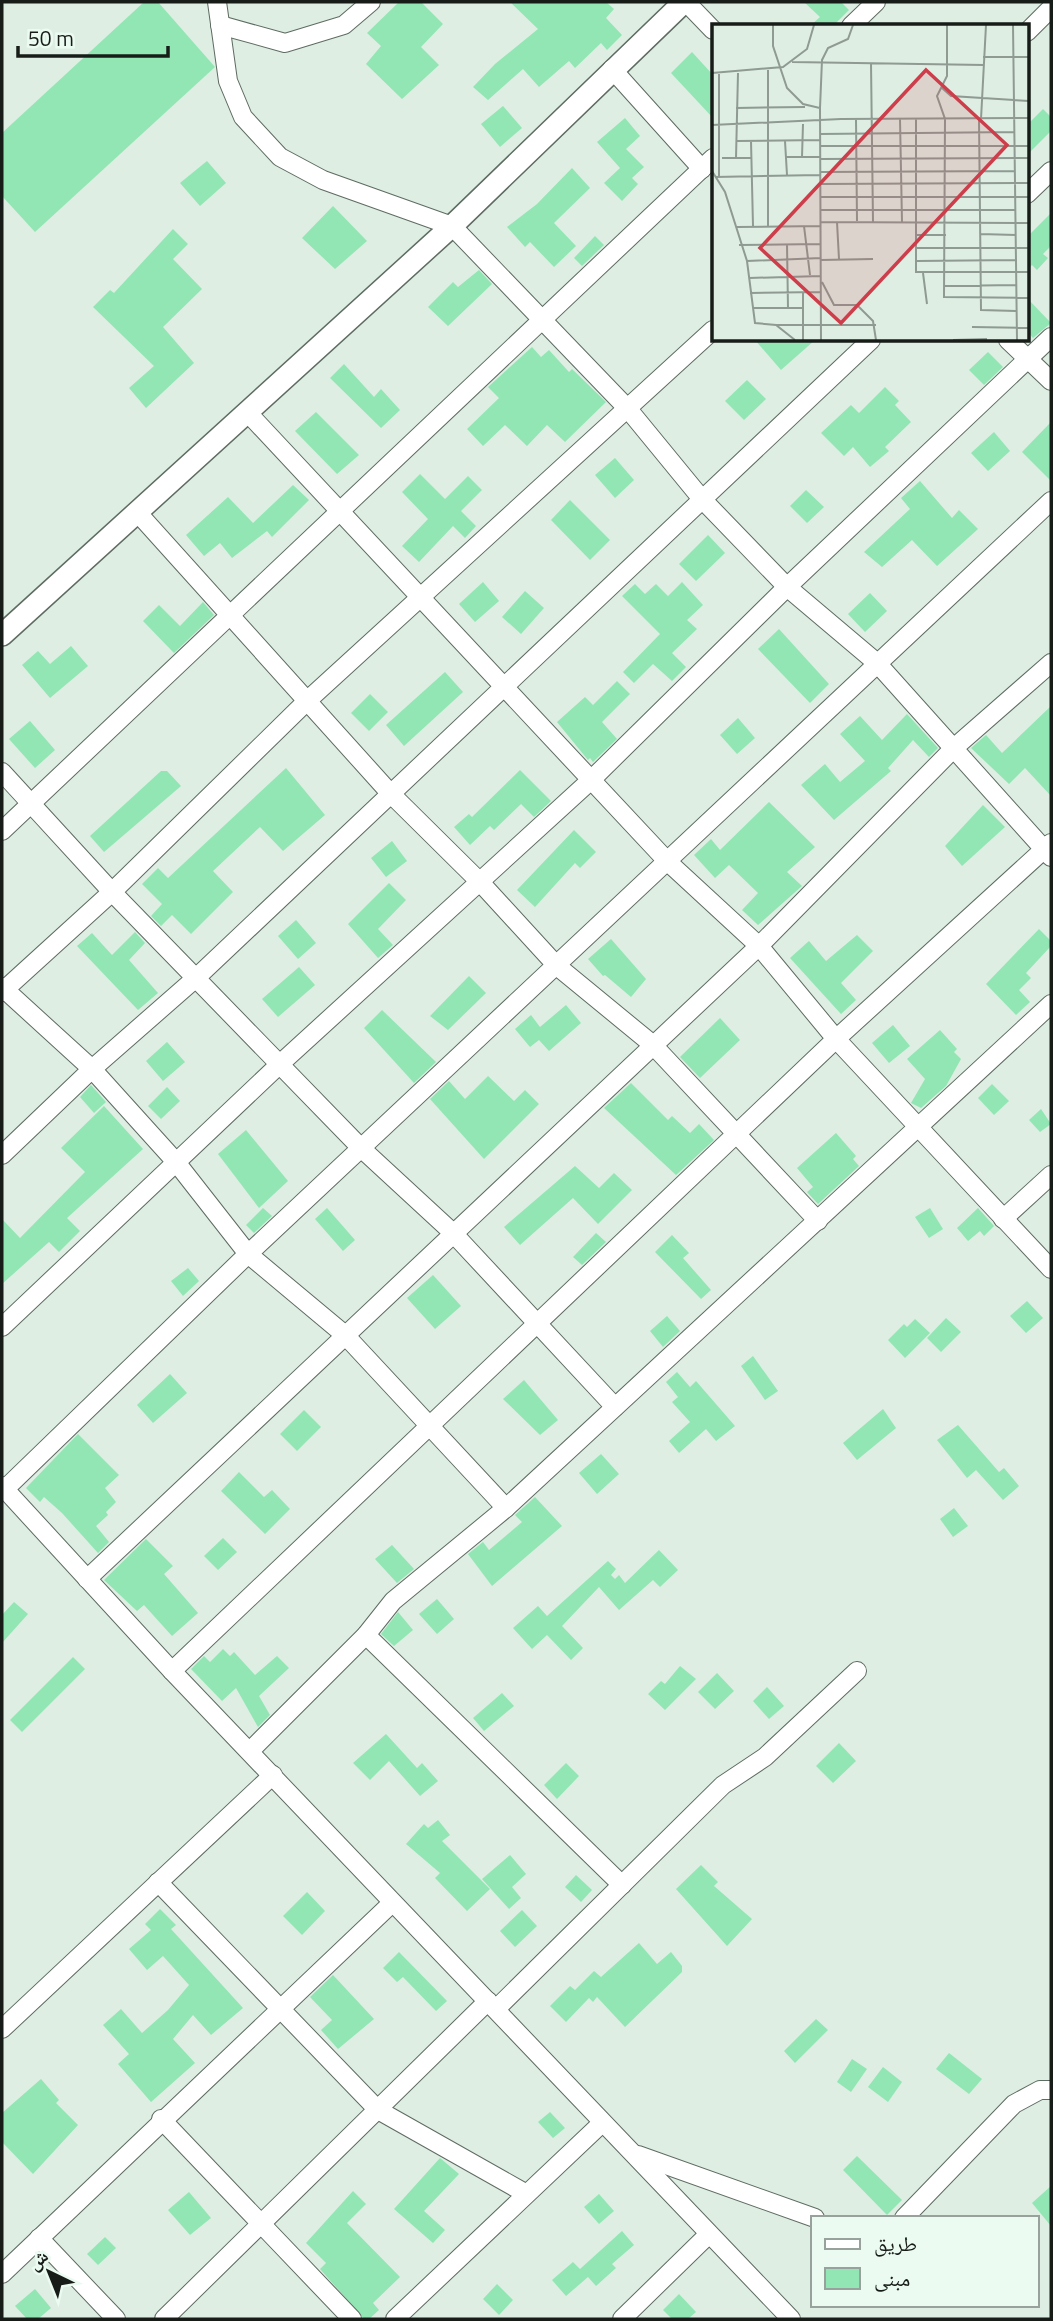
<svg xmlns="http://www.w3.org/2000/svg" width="1053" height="2321" viewBox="0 0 1053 2321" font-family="'Titillium Web','Noto Naskh Arabic',sans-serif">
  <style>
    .building { fill: #92e6b4 }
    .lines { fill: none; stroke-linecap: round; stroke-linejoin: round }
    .minor-casing { stroke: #5e6b62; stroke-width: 20 }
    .tertiary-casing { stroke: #5e6b62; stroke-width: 24 }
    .minor { stroke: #fff; stroke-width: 18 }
    .tertiary { stroke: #fff; stroke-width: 21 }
    .inset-road { fill: none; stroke: #8e9a92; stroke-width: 2 }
    .view { fill: #cd3d4a; fill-opacity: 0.15; stroke: #cd3d4a; stroke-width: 3.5 }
    .inset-edge { fill: none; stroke: #171c19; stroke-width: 3.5 }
  </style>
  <rect width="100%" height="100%" fill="#deeee3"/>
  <g class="building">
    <path d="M144 2H158L215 67 35 232 2 196V133Z"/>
    <path d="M399 2H421L443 24 421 47 439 65 402 99 366 64 381 46 367 33Z"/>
    <path d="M510 2H606L614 9 606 18 622 35 607 50 601 43 575 68 569 61 539 87 523 69 488 100 473 87 495 64 538 29Z"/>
    <path d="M804 2H841L849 10 833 26H810L820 17Z"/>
    <path d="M692 52 713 75V118L671 73Z"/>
    <path d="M503 106 522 128 500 147 481 124Z"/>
    <path d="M1043 109 1051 117V131L1027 155V125Z"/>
    <path d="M625 118 640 136 626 149 644 167 632 178 638 184 622 201 604 183 620 168 597 142Z"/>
    <path d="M207 161 226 183 200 206 180 183Z"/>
    <path d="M572 168 590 188 554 223 576 246 554 267 530 242 525 247 507 227 537 204Z"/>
    <path d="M333 206 367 241 335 269 302 238Z"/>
    <path d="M1051 213V246L1043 254 1048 258 1037 270 1032 265 1027 270V237Z"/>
    <path d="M173 229 188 244 173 259 202 289 163 327 194 363 146 408 129 388 154 366 93 307 110 290 114 293Z"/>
    <path d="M595 236 604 245 582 266 574 258Z"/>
    <path d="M479 270 492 284 448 326 428 307 453 282 458 287Z"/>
    <path d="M1027 298 1051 323 1033 338 1027 331Z"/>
    <path d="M755 340H815L781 370Z"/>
    <path d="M532 347 541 357 549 350 569 372 572 369 606 402 565 442 547 425 527 446 505 425 483 446 467 429 499 398 488 387Z"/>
    <path d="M988 352 1003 367 984 385 969 370Z"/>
    <path d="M344 364 374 397 381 389 400 410 381 428 330 378Z"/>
    <path d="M747 380 766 399 744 420 725 401Z"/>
    <path d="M885 387 899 401 895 405 911 422 885 447 889 451 870 467 853 447 844 456 821 433 851 405 859 413Z"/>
    <path d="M316 412 359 455 337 474 295 431Z"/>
    <path d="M1051 422V481L1022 452Z"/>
    <path d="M994 432 1010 451 988 471 971 453Z"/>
    <path d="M615 458 634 480 615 498 595 475Z"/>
    <path d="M420 474 445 499 468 476 482 490 461 511 476 526 465 538 453 526 419 562 402 546 428 519 402 492Z"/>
    <path d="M920 481 952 518 959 510 978 529 937 566 912 540 882 567 864 552 910 509 901 498Z"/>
    <path d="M293 485 309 500 272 537 267 531 232 558 220 543 204 556 186 535 228 497 253 523Z"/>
    <path d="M806 490 824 507 807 523 790 506Z"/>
    <path d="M570 500 610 540 590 560 551 520Z"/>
    <path d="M708 535 725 553 696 581 679 564Z"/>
    <path d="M483 582 499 601 475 622 459 604Z"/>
    <path d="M682 582 703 605 687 620 697 629 672 653 686 667 672 681 653 664 634 683 623 672 660 634 622 596 635 584 645 594 656 584 668 596Z"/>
    <path d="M525 591 544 608 521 634 502 617Z"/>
    <path d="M870 593 887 611 865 632 848 614Z"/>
    <path d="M203 602 214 615 174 653 143 621 159 605 180 626Z"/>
    <path d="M779 629 829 684 810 703 758 649Z"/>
    <path d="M71 646 88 666 50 698 22 665 38 651 50 664Z"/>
    <path d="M445 672 463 692 404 746 386 725Z"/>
    <path d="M617 681 630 694 602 722 617 739 593 762 590 758 588 760 557 722 585 697 593 705Z"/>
    <path d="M370 694 388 712 369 731 351 713Z"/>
    <path d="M1051 706V796L1025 768 1009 784 971 748 986 735 1002 753Z"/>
    <path d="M907 714 938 748 929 757 913 740 888 768 891 771 834 820 801 785 825 764 840 782 865 761 840 734 860 716 882 740Z"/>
    <path d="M738 718 755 738 737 754 720 735Z"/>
    <path d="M30 721 55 750 35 768 9 739Z"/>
    <path d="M286 768 325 815 283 851 260 827 213 871 233 892 191 934 172 915 161 926 151 916 162 904 142 884 158 868 168 878Z"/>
    <path d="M520 770 551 801 534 817 521 804 494 830 490 826 470 845 454 827 469 814 472 817Z"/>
    <path d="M161 771H167L181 786 104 852 90 836Z"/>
    <path d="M769 802 815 847 787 872 802 886 758 925 742 910 758 893 729 865 715 878 694 855 711 839 720 850Z"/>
    <path d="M983 805 1005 827 962 866 945 846Z"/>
    <path d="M574 830 596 852 580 868 575 863 535 907 517 890Z"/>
    <path d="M392 841 407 861 386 877 371 858Z"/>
    <path d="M389 883 406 900 378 929 393 945 378 958 348 924Z"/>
    <path d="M296 920 316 943 298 959 278 936Z"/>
    <path d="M1039 929 1051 941V946L1026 973 1031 978 1019 990 1030 1002 1016 1015 986 984Z"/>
    <path d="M135 932 145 943 129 960 158 993 138 1010 77 946 92 933 112 955Z"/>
    <path d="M857 935 873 951 841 983 856 1000 841 1014 790 958 809 941 826 961Z"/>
    <path d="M611 939 646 979 631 997 605 975 603 976 588 959Z"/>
    <path d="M299 967 315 985 278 1017 262 999Z"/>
    <path d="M469 976 486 993 448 1030 430 1016Z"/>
    <path d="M566 1005 581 1023 549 1051 539 1040 530 1047 515 1029 531 1015 540 1027Z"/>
    <path d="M382 1010 436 1062 414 1083 364 1028Z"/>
    <path d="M720 1018 740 1040 700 1078 680 1057Z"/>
    <path d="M893 1025 910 1046 889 1063 872 1043Z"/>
    <path d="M940 1030 957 1049 954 1052 961 1059 946 1086 921 1108 911 1103 925 1079 907 1059Z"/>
    <path d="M167 1042 185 1062 163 1081 146 1061Z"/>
    <path d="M488 1076 514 1101 525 1090 539 1104 484 1159 430 1099 449 1081 465 1099Z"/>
    <path d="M631 1083 668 1120 672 1116 690 1133 699 1124 714 1140 676 1175 604 1108Z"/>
    <path d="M992 1084 1009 1101 994 1115 978 1098Z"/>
    <path d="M91 1085 106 1102 94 1113 80 1097Z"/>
    <path d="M167 1087 180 1101 161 1119 148 1106Z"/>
    <path d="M104 1106 143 1149 67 1218 80 1231 59 1252 49 1242 2 1284V1219L20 1238 85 1172 61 1148Z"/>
    <path d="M1041 1109 1051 1124 1040 1132 1029 1120Z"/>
    <path d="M246 1130 288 1181 259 1208 218 1154Z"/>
    <path d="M836 1133 856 1156 853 1159 859 1166 818 1204 807 1192 813 1187 797 1168Z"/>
    <path d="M575 1166 599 1188 614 1173 632 1190 598 1224 573 1198 520 1245 504 1227Z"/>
    <path d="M263 1208 272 1216 254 1233 246 1225Z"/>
    <path d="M327 1208 355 1240 343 1251 315 1219Z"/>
    <path d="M930 1208 943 1229 929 1238 915 1217Z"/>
    <path d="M978 1208 994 1226 984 1236 980 1231 968 1241 957 1228Z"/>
    <path d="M596 1233 606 1242 582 1265 573 1257Z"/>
    <path d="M672 1235 689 1253 683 1258 711 1290 701 1299 655 1252Z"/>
    <path d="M188 1268 199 1281 183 1296 171 1281Z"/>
    <path d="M433 1275 461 1306 435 1329 407 1298Z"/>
    <path d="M1027 1301 1043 1318 1026 1333 1010 1316Z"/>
    <path d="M667 1316 680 1331 663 1347 650 1331Z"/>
    <path d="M946 1318 961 1332 941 1352 927 1338Z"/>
    <path d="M915 1319 930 1333 905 1358 888 1340 904 1324 907 1327Z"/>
    <path d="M753 1356 778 1391 765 1400 741 1366Z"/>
    <path d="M677 1372 690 1387 696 1381 735 1426 716 1441 706 1429 679 1453 669 1441 690 1422 672 1402 678 1397 666 1382Z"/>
    <path d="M170 1374 187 1393 153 1423 137 1405Z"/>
    <path d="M524 1380 558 1420 540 1435 503 1399Z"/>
    <path d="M883 1409 896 1428 857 1460 843 1443Z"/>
    <path d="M304 1410 321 1427 297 1451 280 1434Z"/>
    <path d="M958 1425 999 1472 1004 1468 1019 1486 1003 1500 976 1470 967 1478 937 1440Z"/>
    <path d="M78 1434 119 1475 105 1488 116 1502 106 1512 108 1515 96 1526 109 1542 98 1553 62 1513 44 1497 40 1502 26 1488Z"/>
    <path d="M601 1454 619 1474 597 1494 579 1473Z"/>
    <path d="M239 1472 264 1497 272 1490 290 1509 265 1534 221 1491Z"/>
    <path d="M535 1497 562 1526 492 1586 468 1554 483 1542 489 1550 522 1522 515 1515Z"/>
    <path d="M954 1508 968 1526 953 1537 940 1519Z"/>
    <path d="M223 1538 237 1552 218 1570 204 1556Z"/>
    <path d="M146 1539 173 1566 164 1574 198 1613 172 1636 144 1605 137 1611 104 1580Z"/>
    <path d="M392 1545 414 1569 397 1583 375 1559Z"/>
    <path d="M659 1550 678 1570 660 1587 653 1580 619 1610 599 1587 562 1626 583 1648 571 1660 547 1635 532 1649 513 1628 538 1606 547 1616 608 1561 616 1569 611 1575 615 1579 619 1575 625 1583Z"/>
    <path d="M437 1599 454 1619 437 1634 419 1614Z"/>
    <path d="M14 1602 28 1614 2 1643V1615Z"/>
    <path d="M398 1612 413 1630 394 1646 381 1634Z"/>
    <path d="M223 1649 230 1656 234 1652 255 1675 277 1656 289 1668 259 1696 270 1715 258 1727 236 1688 222 1701 191 1669 204 1656 210 1662Z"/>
    <path d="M73 1657 85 1669 22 1732 10 1720Z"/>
    <path d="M680 1666 696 1679 665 1710 648 1694 661 1681 665 1684Z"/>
    <path d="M717 1673 734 1691 715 1709 698 1692Z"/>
    <path d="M767 1687 784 1706 769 1719 753 1701Z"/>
    <path d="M502 1693 514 1706 484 1731 473 1718Z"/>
    <path d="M386 1734 417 1768 422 1763 438 1781 420 1796 389 1761 370 1780 353 1763Z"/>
    <path d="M839 1743 856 1761 833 1783 816 1766Z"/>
    <path d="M566 1763 579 1776 557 1799 544 1785Z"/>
    <path d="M438 1820 450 1835 442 1841 490 1889 467 1911 435 1878 440 1873 406 1844 424 1824 428 1828Z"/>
    <path d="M510 1855 526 1874 512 1887 521 1898 509 1909 482 1879Z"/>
    <path d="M701 1865 718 1882 714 1886 752 1919 727 1946 676 1889Z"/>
    <path d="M576 1875 592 1890 581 1902 565 1887Z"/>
    <path d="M307 1892 325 1911 302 1935 283 1916Z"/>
    <path d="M160 1909 176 1925 171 1929 243 2008 211 2035 193 2015 173 2039 195 2063 151 2102 118 2064 129 2054 103 2025 121 2009 142 2033 168 2010 189 1985 163 1956 147 1970 129 1949 151 1930 145 1924Z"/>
    <path d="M522 1910 537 1926 515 1947 500 1931Z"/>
    <path d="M639 1943 657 1964 671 1952 682 1966V1972L625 2027 597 1997 593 2002 589 1998 566 2022 550 2006 570 1986 575 1990 594 1971 601 1977Z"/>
    <path d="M399 1952 447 2001 436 2011 403 1977 397 1982 383 1968Z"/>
    <path d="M333 1975 374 2019 338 2049 321 2030 332 2020 310 1997Z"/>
    <path d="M816 2019 828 2030 795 2063 784 2051Z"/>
    <path d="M949 2053 982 2079 969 2094 936 2069Z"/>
    <path d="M852 2059 867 2069 851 2092 837 2082Z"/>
    <path d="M883 2067 902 2082 888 2102 868 2087Z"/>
    <path d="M41 2079 59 2100 56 2103 78 2125 33 2174 2 2142V2113Z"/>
    <path d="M550 2112 565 2128 553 2138 538 2122Z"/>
    <path d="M857 2156 902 2200 887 2215 843 2170Z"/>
    <path d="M440 2158 459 2174 424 2211 445 2230 433 2243 394 2209Z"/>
    <path d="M1051 2186V2226L1032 2203Z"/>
    <path d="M353 2191 366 2204 347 2223 400 2277 373 2303 379 2310 369 2319H364L320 2269 326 2263 306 2243Z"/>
    <path d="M189 2192 211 2218 190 2235 168 2210Z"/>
    <path d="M599 2194 614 2211 599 2224 584 2207Z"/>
    <path d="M622 2231 634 2245 612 2264 616 2268 596 2286 588 2277 566 2296 552 2280 573 2262 580 2269Z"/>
    <path d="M105 2237 116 2248 98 2265 87 2254Z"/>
    <path d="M497 2284 513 2300 499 2315 483 2299Z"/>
    <path d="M35 2289 51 2308 38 2319H27L15 2306Z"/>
    <path d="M679 2294 696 2312 688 2319H672L663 2310Z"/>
  </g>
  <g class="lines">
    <defs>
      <g id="minor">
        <path d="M217 2 228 81 243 117 280 157 323 180 452 226 628 409 701 498 787 587 877 663 1051 857"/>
        <path d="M686 2 713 30"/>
        <path d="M220 25 285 43 344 25 371 2"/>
        <path d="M851 26 876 2"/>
        <path d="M1027 32 1051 8"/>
        <path d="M612 69 702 169"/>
        <path d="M1027 194 1051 171"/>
        <path d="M1008 340 1051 381"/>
        <path d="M248 413 668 862 759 946 836 1039 1051 1269"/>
        <path d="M137 512 390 793 480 882 557 966 652 1044 818 1221"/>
        <path d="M2 772 112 892 361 1148 452 1232 615 1407"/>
        <path d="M2 831 713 158"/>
        <path d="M2 987 92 1069 176 1162 248 1254 345 1335 506 1508"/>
        <path d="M2 992 112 892 308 700 713 330"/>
        <path d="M2 1155 92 1069 197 977 871 340"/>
        <path d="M1003 1219 1051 1175"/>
        <path d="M2 1327 281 1063 591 780 787 587 1051 337"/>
        <path d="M2 1486 172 1671 791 2319"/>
        <path d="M5 1489 248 1254 1051 501"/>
        <path d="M87 1579 759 946 955 747 1051 663"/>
        <path d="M366 1635 622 1885"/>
        <path d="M172 1671 836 1039 1051 843"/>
        <path d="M250 1751 366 1635 393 1601 506 1508 1051 1004"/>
        <path d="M158 1882 378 2110 525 2193"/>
        <path d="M496 2009 723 1785 765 1757 857 1671"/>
        <path d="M2 2029 273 1775"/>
        <path d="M161 2119 352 2319"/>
        <path d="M638 2155 815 2218"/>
        <path d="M904 2218 1014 2104 1040 2090H1051"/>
        <path d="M39 2238 116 2319"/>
        <path d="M2 2274 392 1903"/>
        <path d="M164 2319 488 2001"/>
        <path d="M395 2319 602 2123"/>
        <path d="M622 2319 709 2234"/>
      </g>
      <path id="tertiary" d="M2 635 452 226 684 2"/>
    </defs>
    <use href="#minor" class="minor-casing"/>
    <use href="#tertiary" class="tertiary-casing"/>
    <use href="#minor" class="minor"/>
    <use href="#tertiary" class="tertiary"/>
  </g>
  <g transform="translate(712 24)">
    <rect width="317" height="317" fill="#deeee3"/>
    <path class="inset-road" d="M61 1V22L75 64 91 80 108 84 109 316M235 1V52L225 72 233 95 232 273 317 274M301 1 305 316M271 33H317M80 38 272 41M159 39 161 198M56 46V202M0 49 71 43 95 25 102 1M7 50V153M230 64 239 72 317 77M24 84 93 83M108 84 110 36 116 24 136 15 141 1M144 95 145 197M188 95 190 198M204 95V248H317M267 95 269 286 304 287M269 95 274 1M0 101 129 95 317 94M108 110 303 108M24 117 108 116M39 117 41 202M73 117 75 151M109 122H317M74 133H108M90 133 91 100M10 134H39M24 134 26 49M109 135 317 134M0 147 13 168 35 237 43 299 64 301 83 316M109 148 303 147M3 153 108 151M109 160 317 159M109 173H317M108 186H304M109 198 317 199M125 198 127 235M92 202 98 251M25 203 108 202M268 210 304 211M205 211H234M75 220 76 284M27 221 108 220M204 224H317M109 236 161 235M35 237 109 234M205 237 304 236M211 249 215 280M37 254 109 252M110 258 122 281H145L161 297 164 316M233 262 304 261M38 269 109 268M42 284H91M64 301H164M260 303 317 304M91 316V269M241 316 275 315"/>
    <path class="view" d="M214 46 295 121 129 299 48 224Z"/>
    <rect width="317" height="317" class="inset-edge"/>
  </g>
  <rect width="1053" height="2321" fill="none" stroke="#171c19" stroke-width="7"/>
  <rect x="811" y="2216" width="228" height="91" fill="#ebfbf1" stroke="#96a29b" stroke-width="2"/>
  <rect x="825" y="2239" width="35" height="10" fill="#ffffff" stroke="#96a29b" stroke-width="2"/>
  <text x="874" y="2251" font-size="21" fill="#171c19">طريق</text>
  <rect x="825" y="2268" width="35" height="21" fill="#92e6b4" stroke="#96a29b" stroke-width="2"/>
  <text x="874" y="2286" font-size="21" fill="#171c19">مبنى</text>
  <g transform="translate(49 2272) rotate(317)" stroke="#ebfbf1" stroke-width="5" paint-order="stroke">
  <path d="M0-5L12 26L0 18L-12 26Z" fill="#171c19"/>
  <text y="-10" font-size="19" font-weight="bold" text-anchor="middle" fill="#171c19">ش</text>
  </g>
  <path d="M18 46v10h150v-10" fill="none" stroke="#171c19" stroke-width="3.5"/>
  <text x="28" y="46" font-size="21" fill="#171c19" stroke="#ebfbf1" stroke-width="5" paint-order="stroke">50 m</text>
</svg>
